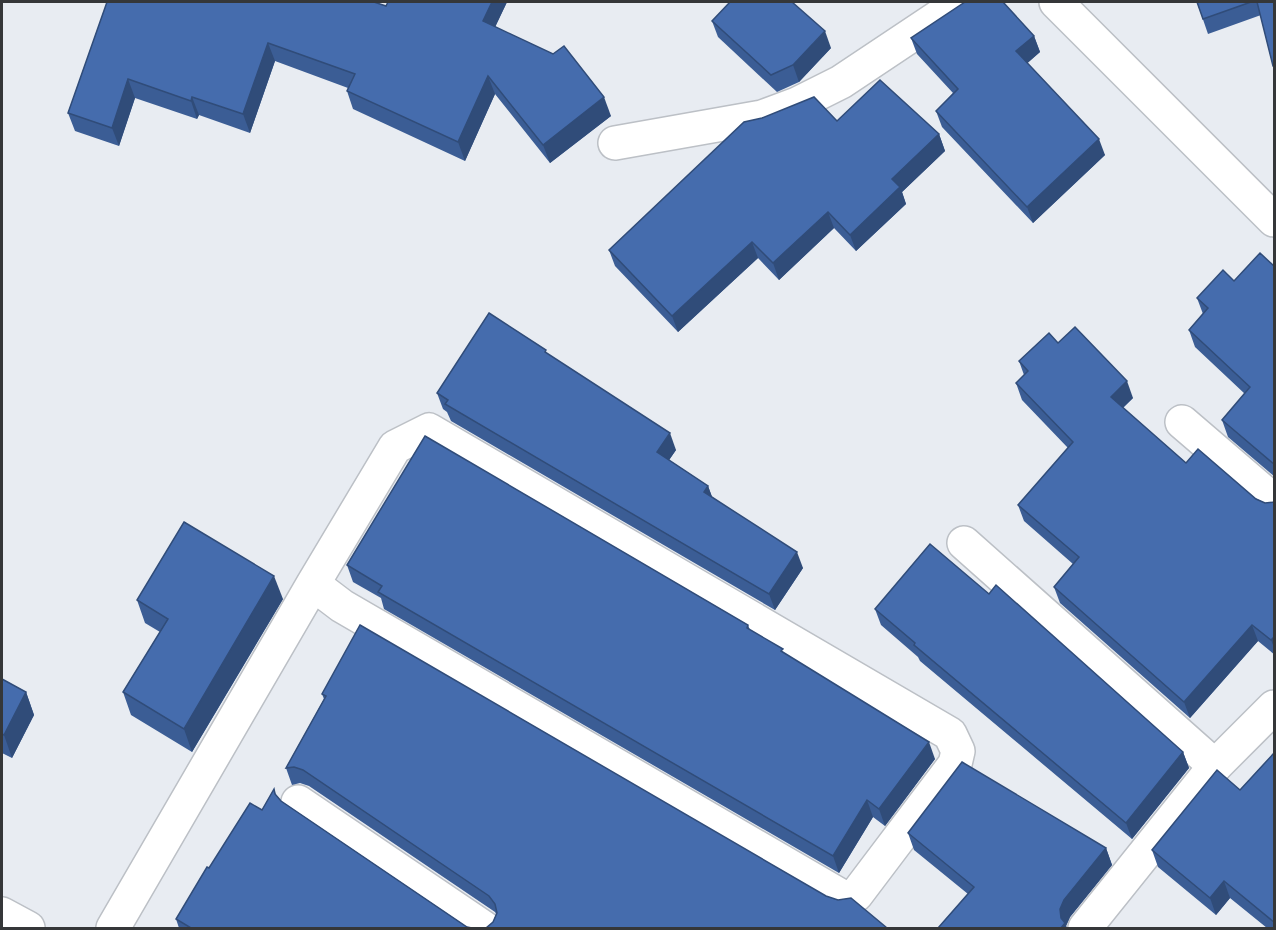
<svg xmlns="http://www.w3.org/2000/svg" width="1276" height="930" viewBox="0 0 1276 930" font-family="'Fira Sans Condensed',sans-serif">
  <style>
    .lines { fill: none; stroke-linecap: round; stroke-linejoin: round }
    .minor-casing { stroke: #bcc0c6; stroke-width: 36 }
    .minor { stroke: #fff; stroke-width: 33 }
    .wall { fill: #3b5d95 }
    .shaded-wall { fill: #304c79 }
    .building { fill: #456cad; stroke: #304c79; stroke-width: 1.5 }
  </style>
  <rect width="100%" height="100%" fill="#e8ecf2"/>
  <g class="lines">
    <defs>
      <g id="minor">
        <path d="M1056 2 1274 220"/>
        <path d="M615 143 762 117 797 104 841 82 961 2"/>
        <path d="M1182 422 1274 501"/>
        <path d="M964 543 1215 766"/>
        <path d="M298 802 484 928"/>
        <path d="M2 914 28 928"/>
        <path d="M113 928 313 584 395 447 429 430 950 734 958 751 955 764 856 895 848 898 841 896 342 606 313 584"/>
        <path d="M1085 928 1215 766 1274 707"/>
      </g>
    </defs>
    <use href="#minor" class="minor-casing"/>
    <use href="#minor" class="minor"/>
  </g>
  <g class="wall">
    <path d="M107 2 386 6 507 2 495 27 611 116 550 163 495 94 465 161 353 109 347 91 348 88 275 61 250 133 199 115 197 119 135 98 119 146 75 131 68 113Z"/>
    <path d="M1197 2H1275V69L1261 15 1208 34Z"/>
    <path d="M712 21 831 48 799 82 777 92 718 37Z"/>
    <path d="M1034 36 1040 52 1027 63 1105 155 1033 223 942 127 936 111 953 93 917 54 911 38Z"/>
    <path d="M837 121 939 134 945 151 902 192 906 204 856 251 834 228 779 280 758 258 678 332 615 266 609 250Z"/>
    <path d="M1275 267V477L1228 437 1222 420 1245 394 1195 347 1189 330 1203 314 1197 298 1234 281Z"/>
    <path d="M1058 343 1133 398 1123 408 1186 463 1265 503 1275 502V655L1258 641 1190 718 1060 603 1054 587 1073 564 1024 521 1018 505 1068 448 1022 400 1016 383 1024 375 1019 361Z"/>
    <path d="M548 354 676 450 669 460 708 486 712 497 803 568 775 610 451 421 447 412 443 409 437 393Z"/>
    <path d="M347 565 748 625 750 630 935 759 885 826 873 817 839 873 384 609 381 598 353 582Z"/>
    <path d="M989 594 1183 752 1189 768 1132 839 920 661 918 657 881 625 875 609Z"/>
    <path d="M283 599 192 752 131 715 123 692 160 632 145 623 137 600Z"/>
    <path d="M2 679 26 692 34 715 12 758 2 753Z"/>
    <path d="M322 694 826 896 887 928 493 922 496 914 495 912 309 786 300 783 292 785 286 768 324 699Z"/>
    <path d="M1275 752V928H1267L1230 898 1216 915 1158 867 1152 850 1240 790Z"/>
    <path d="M274 789 276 795 281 801 467 927 472 928H179L176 919 209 868 262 810Z"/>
    <path d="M908 833 1106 848 1112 865 1070 917 1066 926 1067 928H938L968 894 914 850Z"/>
  </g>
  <g class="shaded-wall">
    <path d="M492 2H507L489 40 483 21Z"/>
    <path d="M825 31 831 48 799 82 793 65Z"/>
    <path d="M1034 36 1040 52 1022 68 1016 51Z"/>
    <path d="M268 43 275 61 250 133 243 114Z"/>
    <path d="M488 76 495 94 465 161 458 142Z"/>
    <path d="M128 79 135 98 119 146 112 128Z"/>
    <path d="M192 97 199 115 197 119 191 101Z"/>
    <path d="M604 97 611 116 550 163 543 145Z"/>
    <path d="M939 134 945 151 902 192 906 204 856 251 850 235 892 179Z"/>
    <path d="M1099 139 1105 155 1033 223 1027 207Z"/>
    <path d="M828 212 834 228 779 280 773 263Z"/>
    <path d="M752 242 758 258 678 332 672 316Z"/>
    <path d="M1127 381 1133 398 1117 413 1111 397Z"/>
    <path d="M670 433 676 450 663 469 657 452Z"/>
    <path d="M708 486 714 502 704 492Z"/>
    <path d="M797 552 803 568 775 610 769 594Z"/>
    <path d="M274 576 283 599 192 752 184 729Z"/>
    <path d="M1252 625 1258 641 1190 718 1184 702Z"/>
    <path d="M1275 636V650L1271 640Z"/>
    <path d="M26 692 34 715 12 758 4 735Z"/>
    <path d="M929 742 935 759 885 826 879 809Z"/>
    <path d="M1183 752 1189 768 1132 839 1126 823Z"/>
    <path d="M867 800 873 817 839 873 833 856Z"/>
    <path d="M1106 848 1112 865 1070 917 1066 926 1067 928H1061L1060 909 1064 900Z"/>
    <path d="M1224 881 1230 898 1216 915 1210 898Z"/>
  </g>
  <g class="building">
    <path d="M107 2H374L386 6 388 2H492L483 21 553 54 564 46 604 97 543 145 488 76 458 142 347 91 355 74 268 43 243 114 192 97 191 101 128 79 112 128 68 113Z"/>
    <path d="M730 2H792L825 31 793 65 771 75 712 21Z"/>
    <path d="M965 2H1003L1034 36 1016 51 1099 139 1027 207 936 111 958 89 911 38Z"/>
    <path d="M1197 2H1251L1203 19Z"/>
    <path d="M1257 2H1275V66H1273Z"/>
    <path d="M880 80 939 134 892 179 900 187 850 235 828 212 773 263 752 242 672 316 609 250 744 122 762 118 814 97 837 121Z"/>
    <path d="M1260 253 1275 267V465L1222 420 1250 387 1189 330 1208 308 1197 298 1223 270 1234 281Z"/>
    <path d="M489 313 546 350 545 352 670 433 657 452 708 486 704 492 797 552 769 594 445 404 448 400 437 393Z"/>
    <path d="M1075 327 1127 381 1111 397 1186 463 1198 449 1256 499 1265 503 1275 502V636L1271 640 1252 625 1184 702 1054 587 1079 557 1018 505 1073 442 1016 383 1028 371 1019 361 1049 333 1058 343Z"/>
    <path d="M425 436 748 625 747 628 783 649 781 651 929 742 879 809 867 800 833 856 378 592 382 586 347 565Z"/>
    <path d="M184 522 274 576 184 729 123 692 168 619 137 600Z"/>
    <path d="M930 544 989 594 996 585 1183 752 1126 823 914 645 915 643 875 609Z"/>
    <path d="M360 625 826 896 838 900 851 898 887 928H486L493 922 497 913 495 904 489 896 303 770 294 767 286 768 326 696 322 694Z"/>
    <path d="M2 679 26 692 4 735 2 734Z"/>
    <path d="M1275 752V923L1224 881 1210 898 1152 850 1217 770 1240 790Z"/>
    <path d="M962 762 1106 848 1064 900 1060 909 1061 918 1065 923 1061 928H938L974 887 908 833Z"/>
    <path d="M274 789 275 794 281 801 467 927 472 928H191L176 919 207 867 209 868 250 803 262 810Z"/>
  </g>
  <rect width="1276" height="930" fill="none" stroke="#353739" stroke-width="6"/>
</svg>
